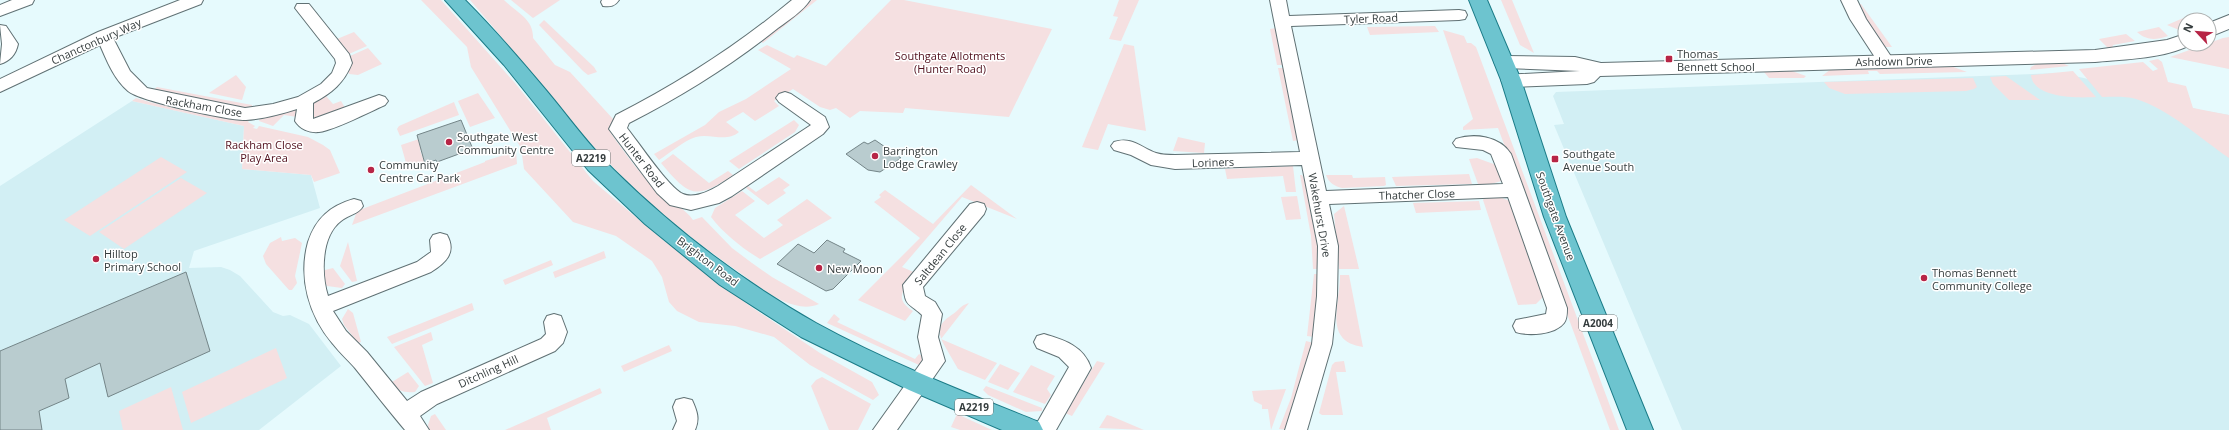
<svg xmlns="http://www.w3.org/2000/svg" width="2229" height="430" viewBox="0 0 2229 430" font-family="'Open Sans',sans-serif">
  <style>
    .built { fill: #d2eff4 }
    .green { fill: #f5e0e1 }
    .building { fill: #b9cccf; stroke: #748588 }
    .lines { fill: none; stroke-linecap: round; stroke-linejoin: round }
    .minor-casing { stroke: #607174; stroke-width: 2 }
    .tertiary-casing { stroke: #607174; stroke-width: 2 }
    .primary-casing { stroke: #1a7b87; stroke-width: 2 }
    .minor { fill: #fff; fill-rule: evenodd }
    .tertiary { fill: #fff; fill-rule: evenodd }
    .primary { fill: #6dc4cf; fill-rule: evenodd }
    .poi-dot { fill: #b72546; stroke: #fff; stroke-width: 1.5 }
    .labels { text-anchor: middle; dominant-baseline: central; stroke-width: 3; stroke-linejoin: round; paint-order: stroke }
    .shield { fill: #fff; stroke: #717677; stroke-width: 1 }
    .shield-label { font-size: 10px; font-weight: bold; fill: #343c3d }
    .street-label { font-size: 11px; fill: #343c3d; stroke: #fff }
    .poi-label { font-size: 11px; fill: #343c3d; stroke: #fff; text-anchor: start }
    .park-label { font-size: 11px; fill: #500f1c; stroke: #fff }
  </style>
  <rect width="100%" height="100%" fill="#e6fafd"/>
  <g class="built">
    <path d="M2059 73 2084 78 2200 110 2229 115V430H1682L1554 125 1564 124 1553 96 1556 92Z"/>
    <path d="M132 101 244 126 242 169 311 175 320 208 194 251 189 268 221 267 230 270 240 276 273 312 283 316 290 315 309 324 341 366 259 430H0V186Z"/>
  </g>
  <g class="green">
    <path d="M421 0H441L515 83 593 181 663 240 750 306 820 353 872 382 879 395 873 400 810 365 774 337 735 326 699 322 677 311 669 302 662 277 652 261 616 236 573 222 524 169 521 148 471 67 467 47Z"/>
    <path d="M470 0H504C516 12 534 19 533 38L555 65 570 72 614 120 610 132C625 153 640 175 660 193 671 203 685 208 693 220L702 217 732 248 752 263 772 277 819 304C794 315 762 289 743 275 704 248 665 218 630 184 572 128 523 61 470 0Z"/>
    <path d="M511 0H560L533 18Z"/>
    <path d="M812 0H817L763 43 760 41Z"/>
    <path d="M891 0H904L1052 29 1009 117 905 108 903 113 860 111 850 118 836 108 830 110 820 107 793 89 774 101 779 106 755 121 743 112 726 122 739 132C726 143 711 133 696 137 683 141 670 153 659 160L654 154 705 125 719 112 746 99 791 69 758 50 767 45 794 58 797 55 826 66Z"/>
    <path d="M1119 0H1139L1121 41 1109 39 1118 17 1113 16Z"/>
    <path d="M1501 0H1512L1534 53 1520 45Z"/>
    <path d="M1857 4H1861L1892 47H1886L1880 43Z"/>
    <path d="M2195 13 2205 19 2185 20V28L2179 30 2167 25Z"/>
    <path d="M544 20 594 67 597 72 588 75 583 71 539 25Z"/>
    <path d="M1435 26 1439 32 1370 35 1367 27Z"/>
    <path d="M2159 27 2168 36C2156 40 2147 41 2137 32Z"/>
    <path d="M1276 28 1283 65H1277L1270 29Z"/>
    <path d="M1443 30 1464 36 1467 43H1471L1476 47 1619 430H1610L1498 128 1463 130V127L1473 119Z"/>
    <path d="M354 32 367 46 349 54 337 39Z"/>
    <path d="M2126 34 2135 41 2113 45 2112 48H2108L2099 39Z"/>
    <path d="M2229 37V69L2170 57 2223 38Z"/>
    <path d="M1124 44 1134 46 1146 131 1108 124 1098 150 1082 147Z"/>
    <path d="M368 48 382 64 358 75 349 74 348 72 351 63 350 56Z"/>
    <path d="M2158 59 2162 62 2168 82 2186 86 2193 108 2229 115V158C2200 138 2170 110 2136 99 2125 96 2114 97 2102 97L2079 69 2143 62 2153 71 2158 69 2149 61Z"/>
    <path d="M2040 62H2060L2069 66 2030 70 2031 67Z"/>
    <path d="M1951 66 1967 72 1880 74 1877 71H1868L1869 74 1822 76 1831 69Z"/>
    <path d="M1278 68H1284L1299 140 1293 141Z"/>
    <path d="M1789 70 1806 76 1804 78H1769L1764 72Z"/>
    <path d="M2073 71 2096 97C2079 98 2033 99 2031 75Z"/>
    <path d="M236 75 246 87 242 100 209 93Z"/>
    <path d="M2006 76 2040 100H2009L1993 84 1990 77Z"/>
    <path d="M1973 78 1977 87 1974 89 1966 91 1845 94 1829 88 1824 82Z"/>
    <path d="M157 87 252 105V108H243L152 91Z"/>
    <path d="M478 93 495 118 470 127 458 101Z"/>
    <path d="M326 96 333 104 341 101 347 111 315 123 310 118 314 106 313 104 317 99Z"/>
    <path d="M136 98C173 109 211 116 250 119L248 122 255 126 253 128 257 129 259 126 308 137 323 145 330 150 340 173 314 182 311 175 242 169 244 126 132 101Z"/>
    <path d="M454 102 459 115 400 136 397 129 399 126Z"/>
    <path d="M297 109V117L284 115 273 126 259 121 260 118Z"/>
    <path d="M794 120 799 125 795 132 739 169 729 161Z"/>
    <path d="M1178 137 1205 143 1204 153 1173 151Z"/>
    <path d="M419 139 427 147 420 150 425 164 408 170 401 145Z"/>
    <path d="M516 151 517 164 352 225 357 211 485 162V161Z"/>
    <path d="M673 154 709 183 728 171 733 175C695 201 689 196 661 163Z"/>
    <path d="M161 157 187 172 90 236 64 220Z"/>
    <path d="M1477 158 1499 166 1505 180 1491 184H1478L1469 159Z"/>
    <path d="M1293 166 1296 192H1286L1283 176 1227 179 1225 169Z"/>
    <path d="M1469 174 1472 184 1396 186 1392 177Z"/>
    <path d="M1300 175H1302C1318 203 1317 237 1320 269H1313L1311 236Z"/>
    <path d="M1326 175H1352L1353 178 1385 177 1386 185 1384 186 1342 188C1334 186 1329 183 1326 175Z"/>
    <path d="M779 177 790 185 783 190 786 193 768 205 746 188 748 186 756 192Z"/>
    <path d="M181 178 207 193 124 249 99 232Z"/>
    <path d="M971 185 1017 219 962 197 902 267 916 273C905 288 892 298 913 311L905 321 858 300 920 238 874 202 881 197 879 195 885 190 933 224Z"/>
    <path d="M742 191 755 201 735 215 764 238 783 225 777 220 807 199 832 218 760 259C742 248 724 234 711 217L715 208Z"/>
    <path d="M1297 196 1301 219 1286 220 1281 197Z"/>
    <path d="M1485 196H1497L1510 201 1545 295 1536 304 1518 305 1483 200Z"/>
    <path d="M1479 201 1481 210 1416 213 1413 203Z"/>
    <path d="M1344 206 1359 269H1339L1334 214Z"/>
    <path d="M281 237 282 241 295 238 302 243 295 276 297 283 292 290H289L266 264 263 256 270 243Z"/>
    <path d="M348 242 357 281 352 282 340 266Z"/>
    <path d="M604 251 606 258 555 278 553 272Z"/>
    <path d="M551 260 553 265 505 285 503 280Z"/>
    <path d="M333 268 345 284 342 288 327 286 321 276 325 270Z"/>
    <path d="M1314 274H1321L1314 337 1307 336Z"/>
    <path d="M1340 275H1349L1363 347C1323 341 1340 305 1340 275Z"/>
    <path d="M472 303 474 310 392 344 387 337Z"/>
    <path d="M969 303 941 339 997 363 985 380 958 369 943 343C936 328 941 322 953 314 959 310 961 305 969 303Z"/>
    <path d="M348 309 353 313 361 342 358 343 344 325 342 319Z"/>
    <path d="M834 314 840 319 837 322 915 359 919 354 923 357 922 362 919 365 827 323Z"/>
    <path d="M431 332 433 340 422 345 433 383 425 386 394 347Z"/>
    <path d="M1306 341 1314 343 1287 430 1279 429 1291 398Z"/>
    <path d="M669 345 672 351 624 372 621 366Z"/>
    <path d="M276 348 287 378 191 423 182 392Z"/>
    <path d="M1097 361 1105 363 1072 416 1065 413Z"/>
    <path d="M1344 361 1346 372H1336L1343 415H1322L1319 413 1332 365 1335 362Z"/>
    <path d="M1000 364 1020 373 1008 390 988 382Z"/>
    <path d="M1031 365 1055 376 1047 389 1051 395 1045 404 1013 392Z"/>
    <path d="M408 372 419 386 415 392C404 393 397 391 392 382Z"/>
    <path d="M822 377 871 404 858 430H829L811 386 816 380Z"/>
    <path d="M986 386 1042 408V411L1026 412 988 395 983 390Z"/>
    <path d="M171 387 183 430H123L119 411Z"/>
    <path d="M600 388 602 393 547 418 551 430H505Z"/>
    <path d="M1286 389 1271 430 1268 409H1262V405L1254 401 1252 391Z"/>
    <path d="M435 414 446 430H429L428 425 431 416Z"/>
    <path d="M957 414 992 430H960L951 427Z"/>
    <path d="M1107 415 1111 416 1144 430 1099 428Z"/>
  </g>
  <g class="building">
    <path d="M461 120 472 147 466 149 467 151 437 162 436 160 425 164 417 135Z"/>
    <path d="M875 140 901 158 880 172 868 170 846 154 864 142 868 144Z"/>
    <path d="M827 240 845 249 843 252 861 261 833 289 826 291 777 264 798 244 814 253Z"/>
    <path d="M186 272 210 351 108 397 100 363 65 379 69 398 39 411 42 430H0V351Z"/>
  </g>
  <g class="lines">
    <defs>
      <g id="minor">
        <path d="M12 0H34L32 4 0 16V5Z"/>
        <path d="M180 0H203L201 4 113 38 130 71 147 88 245 108 273 104 298 97 321 84 332 73 336 63 335 59 295 8 297 4H309L349 54 352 63C344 83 332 93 313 103V119L379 95 385 97 388 101 385 105C369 112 335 130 319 132 309 133 300 129 295 121L297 109C281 114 264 119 246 120 230 121 139 101 128 91 114 79 107 61 100 45L0 92V79L98 32Z"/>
        <path d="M602 0H619C615 6 611 7 603 6L601 2Z"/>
        <path d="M792 0H810C803 11 789 20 778 28 732 65 682 96 629 123L627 128C639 143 669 188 683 194 694 199 709 191 718 186L811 125 779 102 776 98 779 94 785 92 791 94 825 117 829 127 823 134 732 196 719 203 691 210 670 205 657 193 609 129 616 115C679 83 738 45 792 0Z"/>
        <path d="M1270 0H1286L1289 16 1459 10 1465 11 1467 15 1465 19 1459 20 1291 26 1326 191 1503 184 1491 154 1483 150 1456 147 1453 143 1456 139C1474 133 1500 136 1511 154L1567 308C1567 313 1567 319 1564 323 1555 335 1528 336 1516 332L1513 326 1516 320 1546 314 1547 308 1508 197 1329 204 1338 246 1337 296 1332 344 1307 430H1285L1312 344 1317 296 1318 246 1302 165 1175 169 1151 165 1131 155 1114 150 1111 146 1114 142C1132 136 1141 148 1156 153 1162 155 1169 155 1175 155L1300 152Z"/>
        <path d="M1841 0H1857L1866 19 1894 61 1892 65 1886 67 1880 65 1850 19Z"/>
        <path d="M0 25 6 26 18 44C16 54 10 61 0 64L2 44Z"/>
        <path d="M354 199 361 201 363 206C359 214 348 215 341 221 321 236 321 274 328 296L417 262 431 252 430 240 433 235 440 233 447 235C457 253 445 263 431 272L333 311 346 331 367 352 407 401 421 392 541 339 546 334 544 322 547 316 554 314 561 316 567 332 563 343 555 351 437 404 420 416 429 430H405C388 410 372 389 355 368 348 360 340 353 333 344 309 316 298 278 308 242 316 218 330 206 354 199Z"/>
        <path d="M977 202 984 204 986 209 984 214 923 287 925 296 935 302 942 314 938 337 945 361 897 430H873L923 360 918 337 922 315C907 301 906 308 903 285L970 204Z"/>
        <path d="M1044 334C1064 340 1084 346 1091 368L1056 430H1033L1069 367 1059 357 1037 348 1034 342 1037 336Z"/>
        <path d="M684 398 692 400C697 411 700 419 695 430H673L677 421 673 407 676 400Z"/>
      </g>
      <g id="tertiary">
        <path d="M2229 15V29L2209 37V23Z"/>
        <path d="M2185 34V44H2192C2164 59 2126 59 2095 62L1600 76 1594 82 1587 84 1511 87 1504 85 1501 80 1504 75 1580 71 1504 68 1497 67 1494 62 1497 57 1504 56 1575 57 1601 63 2095 50 2167 40Z"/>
      </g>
      <g id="primary">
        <path d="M445 0H465C493 28 519 58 545 89 568 116 588 145 614 170 674 229 742 281 816 323 887 362 964 392 1039 422L1043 430H1002L909 390 801 337 720 285 645 224 588 170 504 65Z"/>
        <path d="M1469 0H1487L1521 80 1566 217 1653 430H1627L1544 217 1501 80Z"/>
      </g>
    </defs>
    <use href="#minor" class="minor-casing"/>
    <use href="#tertiary" class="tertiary-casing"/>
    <use href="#primary" class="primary-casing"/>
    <use href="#minor" class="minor"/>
    <use href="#tertiary" class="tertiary"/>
    <use href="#primary" class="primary"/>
  </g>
  <g class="poi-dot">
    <rect x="1665" y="55" width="8" height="8" rx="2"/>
    <circle cx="449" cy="142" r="4"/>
    <circle cx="875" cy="156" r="4"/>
    <rect x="1551" y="155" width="8" height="8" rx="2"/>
    <circle cx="371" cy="170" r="4"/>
    <circle cx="96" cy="259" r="4"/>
    <circle cx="819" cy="268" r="4"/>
    <circle cx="1924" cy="278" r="4"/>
  </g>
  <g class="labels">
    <g class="shield">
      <rect x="572" y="150" width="38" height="16" rx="3"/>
      <rect x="1579" y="315" width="38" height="16" rx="3"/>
      <rect x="955" y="399" width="38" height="16" rx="3"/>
    </g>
    <g class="shield-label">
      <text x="591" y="158">A2219</text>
      <text x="1598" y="323">A2004</text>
      <text x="974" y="407">A2219</text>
    </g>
    <g class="street-label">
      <text transform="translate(1371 18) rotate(-2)">Tyler Road</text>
      <text transform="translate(96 41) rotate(-24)">Chanctonbury Way</text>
      <text transform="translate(1894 61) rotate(-1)">Ashdown Drive</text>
      <text transform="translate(204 106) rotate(10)">Rackham Close</text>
      <text transform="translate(642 160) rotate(52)">Hunter Road</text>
      <text transform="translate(1213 162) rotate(-2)">Loriners</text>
      <text transform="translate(1417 194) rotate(-2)">Thatcher Close</text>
      <text transform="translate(1320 215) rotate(80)">Wakehurst Drive</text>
      <text transform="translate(1556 216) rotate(70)">Southgate Avenue</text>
      <text transform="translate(940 254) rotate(-51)">Saltdean Close</text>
      <text transform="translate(708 261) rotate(37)">Brighton Road</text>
      <text transform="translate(488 371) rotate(-24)">Ditchling Hill</text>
    </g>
    <g class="poi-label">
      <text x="1677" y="53">Thomas<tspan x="1677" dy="13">Bennett School</tspan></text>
      <text x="457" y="136">Southgate West<tspan x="457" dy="13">Community Centre</tspan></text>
      <text x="883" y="150">Barrington<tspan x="883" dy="13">Lodge Crawley</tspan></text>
      <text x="1563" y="153">Southgate<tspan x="1563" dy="13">Avenue South</tspan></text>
      <text x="379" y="164">Community<tspan x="379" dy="13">Centre Car Park</tspan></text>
      <text x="104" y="253">Hilltop<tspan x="104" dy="13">Primary School</tspan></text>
      <text x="827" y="268">New Moon</text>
      <text x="1932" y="272">Thomas Bennett<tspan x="1932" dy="13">Community College</tspan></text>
    </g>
    <g class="park-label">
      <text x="950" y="55">Southgate Allotments<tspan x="950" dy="13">(Hunter Road)</tspan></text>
      <text x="264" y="144">Rackham Close<tspan x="264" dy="13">Play Area</tspan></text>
    </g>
  </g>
  <g transform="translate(2197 32) rotate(296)"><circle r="19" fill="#ffffff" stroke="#aeb1b1"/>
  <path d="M0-3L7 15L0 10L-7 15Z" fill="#b72546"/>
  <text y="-6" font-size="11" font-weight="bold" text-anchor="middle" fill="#343c3d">N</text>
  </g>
</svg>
